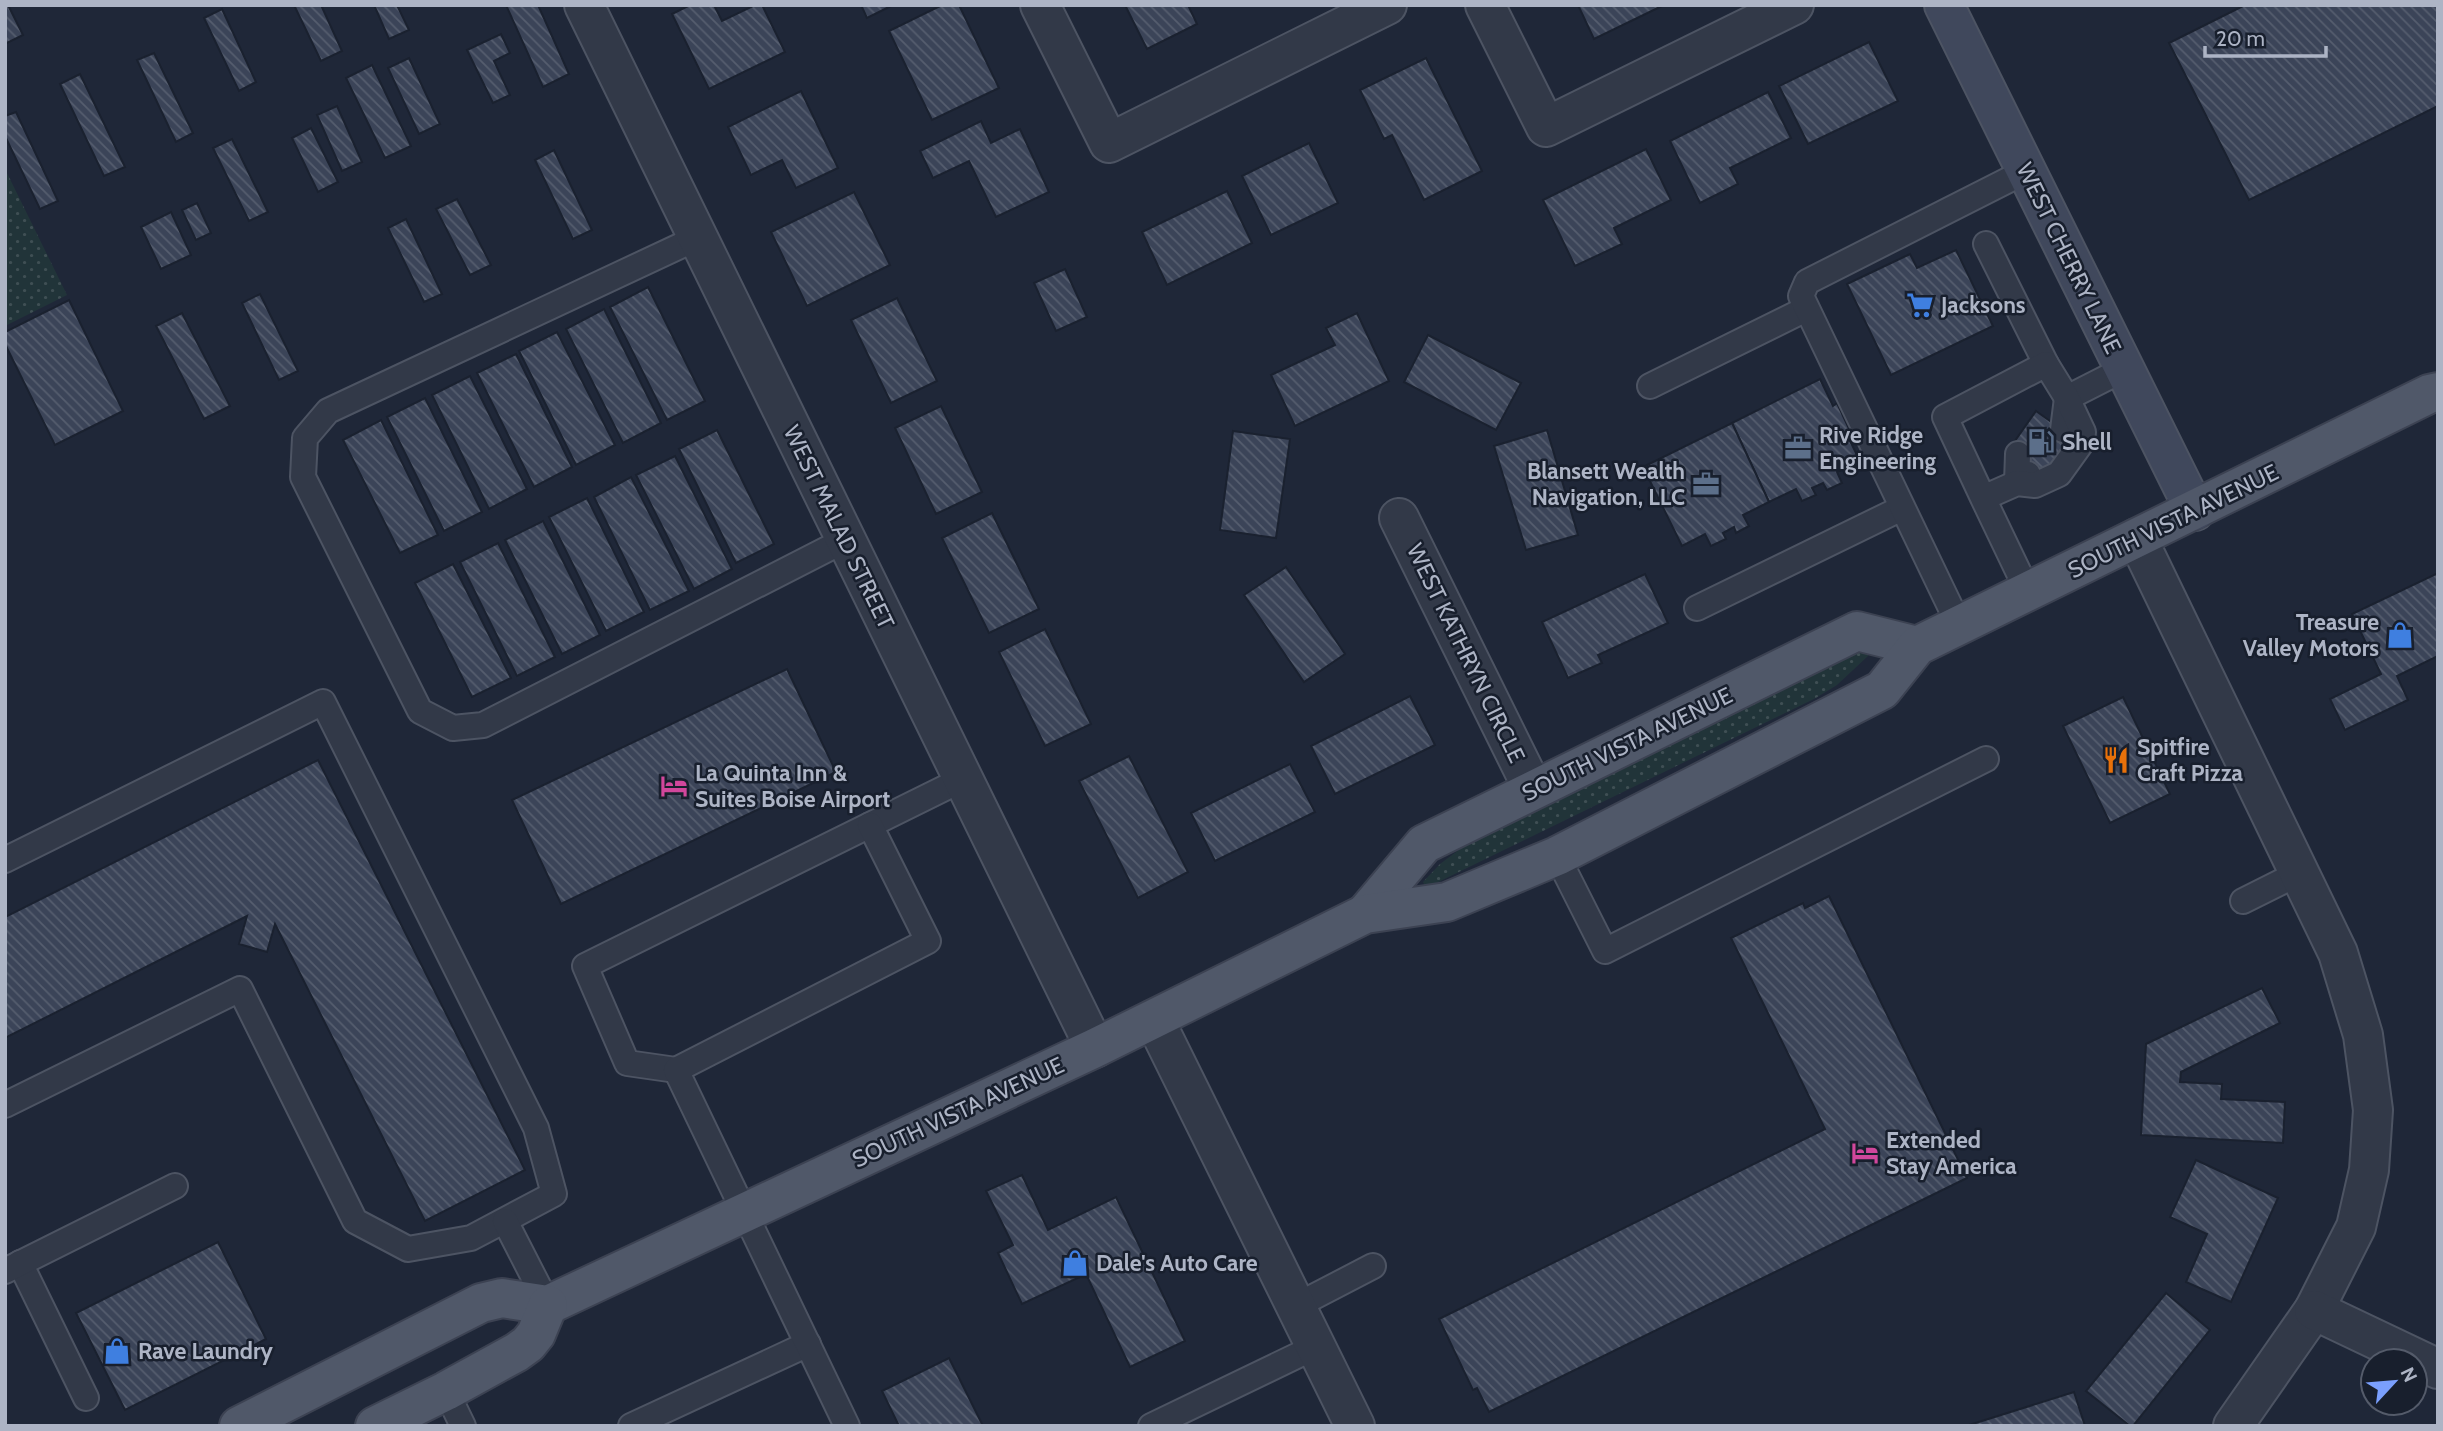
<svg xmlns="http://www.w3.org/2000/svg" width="2443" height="1431" viewBox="0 0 2443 1431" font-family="Cabin,sans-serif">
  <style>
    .grass { fill: url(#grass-dots) }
    .building { fill: url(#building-back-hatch); stroke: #1a212f; stroke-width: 2 }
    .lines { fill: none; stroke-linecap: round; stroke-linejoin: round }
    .lane-casing { stroke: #4d5463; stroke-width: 28 }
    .street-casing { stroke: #4d5463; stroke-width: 42 }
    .secondary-casing { stroke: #4d5463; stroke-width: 42 }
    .primary-casing { stroke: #3c4252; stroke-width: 42 }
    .lane { stroke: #323948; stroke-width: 24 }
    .street { stroke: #323948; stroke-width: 38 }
    .secondary { stroke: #40485c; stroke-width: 38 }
    .primary { stroke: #505869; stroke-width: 38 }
    .labels { text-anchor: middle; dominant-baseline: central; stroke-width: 5; stroke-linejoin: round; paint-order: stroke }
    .street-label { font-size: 23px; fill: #adb4c5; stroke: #181f2d }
    .poi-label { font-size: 23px; font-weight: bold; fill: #adb4c5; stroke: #181f2d; text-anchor: start }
  </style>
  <defs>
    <pattern id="grass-dots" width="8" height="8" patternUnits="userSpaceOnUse" patternTransform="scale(1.75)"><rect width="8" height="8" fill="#213439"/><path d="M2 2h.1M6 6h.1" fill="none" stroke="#3f4f54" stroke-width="1.8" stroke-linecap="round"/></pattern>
    <pattern id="building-back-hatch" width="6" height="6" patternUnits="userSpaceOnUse" patternTransform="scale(1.75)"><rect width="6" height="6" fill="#3b4458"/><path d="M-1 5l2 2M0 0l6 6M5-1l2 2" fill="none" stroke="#555d6e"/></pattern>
  </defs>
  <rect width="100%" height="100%" fill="#1f2738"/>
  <g class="grass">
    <path d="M5 169 67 295 5 326Z"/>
    <path d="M1862 650 1868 652V656L1837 685 1814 699 1426 888 1423 882 1440 864 1468 843Z"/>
  </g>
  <g class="building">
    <path d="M5 5H8L23 35 5 44Z"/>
    <path d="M294 5H321L342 51 321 61Z"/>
    <path d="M374 5H397L409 30 389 39Z"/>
    <path d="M506 5H538L569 74 543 87Z"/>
    <path d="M690 5H714L722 21 755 5H762L785 52 709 89 672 14Z"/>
    <path d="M861 5H893L867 18Z"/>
    <path d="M942 5H959L999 88 932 120 889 31Z"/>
    <path d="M1125 5H1188L1197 24 1147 49Z"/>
    <path d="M1578 5H1664L1594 39Z"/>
    <path d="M2245 5H2438V106L2249 200 2169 43Z"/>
    <path d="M222 9 256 82 239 91 204 18Z"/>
    <path d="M501 34 510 53 494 61 510 95 493 103 467 50Z"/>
    <path d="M1869 42 1898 101 1808 144 1779 86Z"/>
    <path d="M154 53 193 133 176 142 137 60Z"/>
    <path d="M409 58 440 124 419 134 388 68Z"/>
    <path d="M1426 58 1482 171 1424 200 1392 135 1384 139 1360 90Z"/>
    <path d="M372 65 411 146 385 158 346 78Z"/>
    <path d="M80 74 125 167 104 176 60 84Z"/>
    <path d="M801 91 838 168 796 188 782 160 751 175 728 127Z"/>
    <path d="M1768 92 1791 138 1730 168 1738 184 1700 203 1670 141Z"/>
    <path d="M337 106 362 162 342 171 317 115Z"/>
    <path d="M16 112 58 201 40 209 5 136V116Z"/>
    <path d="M981 121 991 143 1020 129 1049 192 996 217 969 161 933 178 920 151Z"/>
    <path d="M311 128 338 182 318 192 292 138Z"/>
    <path d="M232 139 268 212 249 221 213 148Z"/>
    <path d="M1309 143 1338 203 1271 235 1242 176Z"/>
    <path d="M1646 149 1671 200 1614 228 1622 244 1575 266 1543 200Z"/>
    <path d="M554 150 592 230 573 239 535 160Z"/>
    <path d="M1227 191 1252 243 1167 285 1142 232Z"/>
    <path d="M854 192 890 265 807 306 771 232Z"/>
    <path d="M457 199 491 265 470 275 436 209Z"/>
    <path d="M197 203 211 233 196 240 182 210Z"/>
    <path d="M171 212 191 255 161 269 141 227Z"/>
    <path d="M406 219 442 294 424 302 388 228Z"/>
    <path d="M1956 250 1993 326 1891 375 1847 284 1910 254 1917 268Z"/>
    <path d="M1065 269 1087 317 1056 331 1034 283Z"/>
    <path d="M648 287 705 401 667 420 610 307Z"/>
    <path d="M260 294 298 371 279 380 242 303Z"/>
    <path d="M897 298 937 381 891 403 851 320Z"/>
    <path d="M69 300 123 411 55 445 5 344V332Z"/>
    <path d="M604 309 661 423 623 443 566 329Z"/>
    <path d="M182 313 230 406 204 419 156 326Z"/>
    <path d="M1357 313 1389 381 1295 426 1271 375 1335 345 1326 328Z"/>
    <path d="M557 332 615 445 576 465 519 351Z"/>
    <path d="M1428 335 1521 383 1496 430 1404 382Z"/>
    <path d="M516 354 572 467 534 487 477 373Z"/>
    <path d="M470 376 527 489 489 509 432 395Z"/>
    <path d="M1820 379 1833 406 1837 403 1851 433 1847 435 1860 461 1837 472 1842 483 1827 490 1823 483 1812 488 1816 495 1802 501 1796 489 1769 502 1732 423Z"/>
    <path d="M425 398 482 512 444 531 387 417Z"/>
    <path d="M941 406 982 492 936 514 895 428Z"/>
    <path d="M2036 411 2072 437 2046 473 2010 448Z"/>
    <path d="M381 420 438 535 400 553 343 440Z"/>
    <path d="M1732 423 1769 502 1743 515 1749 526 1736 533 1734 527 1723 533 1726 539 1711 546 1705 534 1682 546 1643 467Z"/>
    <path d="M717 430 774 544 736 563 679 449Z"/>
    <path d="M1547 430 1578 535 1526 550 1494 446Z"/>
    <path d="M1233 431 1290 439 1276 538 1220 530Z"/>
    <path d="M675 456 732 569 694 589 636 475Z"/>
    <path d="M631 477 689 591 650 610 594 497Z"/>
    <path d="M587 498 644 612 606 631 549 517Z"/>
    <path d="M992 513 1039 609 989 633 942 538Z"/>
    <path d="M543 521 600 635 562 654 505 540Z"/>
    <path d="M498 543 555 657 517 676 460 562Z"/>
    <path d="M453 564 511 678 472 697 415 583Z"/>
    <path d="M1286 567 1345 654 1304 682 1244 595Z"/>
    <path d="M2438 573V656L2397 676 2408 700 2345 730 2330 699 2381 674 2352 614Z"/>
    <path d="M1645 574 1668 623 1598 655 1602 663 1568 678 1542 622Z"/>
    <path d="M1045 629 1091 724 1045 746 999 652Z"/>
    <path d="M787 669 836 772 561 904 512 800Z"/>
    <path d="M1410 696 1435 745 1335 794 1311 746Z"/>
    <path d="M2123 697 2170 794 2110 823 2063 726Z"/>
    <path d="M1129 756 1188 872 1138 898 1079 781Z"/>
    <path d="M318 760 525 1170 425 1221 275 924 267 952 239 944 247 916 5 1038V917Z"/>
    <path d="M1290 764 1315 812 1215 861 1191 813Z"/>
    <path d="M1829 896 1967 1178 1489 1412 1477 1388 1473 1390 1439 1319 1825 1129 1731 938 1803 903 1805 908Z"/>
    <path d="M2262 988 2280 1023 2181 1072 2180 1082 2222 1084 2221 1099 2285 1102 2283 1143 2141 1135 2146 1044Z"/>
    <path d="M2196 1160 2278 1198 2231 1302 2186 1282 2207 1234 2170 1217Z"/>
    <path d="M1022 1175 1048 1230 1116 1197 1185 1341 1130 1367 1086 1274 1022 1304 998 1253 1013 1245 986 1191Z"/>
    <path d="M218 1242 266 1339 125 1410 76 1313Z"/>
    <path d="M2166 1293 2210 1330 2133 1426H2130L2086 1391Z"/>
    <path d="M949 1358 983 1426H899L882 1391Z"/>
    <path d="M2074 1392 2085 1426H1966Z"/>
  </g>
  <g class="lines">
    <defs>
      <g id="lane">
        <path d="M697 238 328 411 305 438 303 477 420 711 453 728 483 725 845 540"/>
        <path d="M1986 244 2046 364"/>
        <path d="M1650 386 1806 309"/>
        <path d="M2063 430 2067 398 2124 369"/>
        <path d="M2018 454 2017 483 2028 474"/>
        <path d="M1983 498 1945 417 2046 364 2067 398 2083 432 2082 442 2059 474 2035 485 2017 483 1983 498 2028 592"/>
        <path d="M1697 608 1902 508"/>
        <path d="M1959 625 1801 296 1807 282 2026 171"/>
        <path d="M1557 856 1605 951 1986 759"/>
        <path d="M5 860 323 702 536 1128 554 1194 471 1238 408 1249 355 1221 240 989 5 1105"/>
        <path d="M2243 901 2299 873"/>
        <path d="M676 1070 627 1063 585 966 963 779"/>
        <path d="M505 1221 548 1305"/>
        <path d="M20 1263 86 1398"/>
        <path d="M5 1271 175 1186"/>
        <path d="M1296 1306 1373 1266"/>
        <path d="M446 1391 463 1426"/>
        <path d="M631 1426 808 1344"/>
        <path d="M847 1426 676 1070 928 941 870 825"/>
        <path d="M1151 1426 1315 1347"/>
      </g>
      <g id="street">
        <path d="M584 5 1095 1048"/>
        <path d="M1040 5 1109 143 1387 5"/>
        <path d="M1485 5 1546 127 1794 5"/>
        <path d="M1399 518 1533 789"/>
        <path d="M2137 538 2338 953 2363 1035 2373 1110 2369 1170 2356 1227 2314 1310 2233 1426"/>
        <path d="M1154 1019 1355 1426"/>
        <path d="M2314 1310 2438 1369"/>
      </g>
      <path id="secondary" d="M1944 5 2195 511"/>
      <g id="primary">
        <path d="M1365 914 1424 844 1857 631 1917 646"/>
        <path d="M239 1426 481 1303 502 1298 548 1305 1095 1048 1365 914 1447 902 1557 856 1882 690 1917 646 2429 394 2438 392"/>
        <path d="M375 1426 446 1391 517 1352 528 1344 536 1334 548 1305"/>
      </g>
    </defs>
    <use href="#lane" class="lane-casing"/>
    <use href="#street" class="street-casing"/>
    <use href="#secondary" class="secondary-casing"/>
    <use href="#primary" class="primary-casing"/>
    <use href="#lane" class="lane"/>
    <use href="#street" class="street"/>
    <use href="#secondary" class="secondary"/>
    <use href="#primary" class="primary"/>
  </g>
  <defs>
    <symbol id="supermarket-bare" viewBox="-9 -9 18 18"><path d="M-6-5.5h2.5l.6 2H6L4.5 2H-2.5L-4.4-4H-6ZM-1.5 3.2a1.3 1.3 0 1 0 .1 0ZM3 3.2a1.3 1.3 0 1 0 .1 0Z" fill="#3f7fe0" stroke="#181f2d" stroke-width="2.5" paint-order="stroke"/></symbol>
    <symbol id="fuel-bare" viewBox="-9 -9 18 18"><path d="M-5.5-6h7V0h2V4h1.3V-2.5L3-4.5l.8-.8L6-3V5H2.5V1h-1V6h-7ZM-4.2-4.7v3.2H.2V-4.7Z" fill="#5c6f8a" stroke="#181f2d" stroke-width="2.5" paint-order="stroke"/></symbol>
    <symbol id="office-bare" viewBox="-9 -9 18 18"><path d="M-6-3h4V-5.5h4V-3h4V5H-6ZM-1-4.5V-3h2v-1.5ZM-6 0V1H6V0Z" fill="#5c6f8a" stroke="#181f2d" stroke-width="2.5" paint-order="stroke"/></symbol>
    <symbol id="shop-bare" viewBox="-9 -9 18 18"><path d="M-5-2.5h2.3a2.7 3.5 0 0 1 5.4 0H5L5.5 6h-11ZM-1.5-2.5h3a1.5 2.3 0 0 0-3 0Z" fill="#3f7fe0" stroke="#181f2d" stroke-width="2.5" paint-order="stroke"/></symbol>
    <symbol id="restaurant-bare" viewBox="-9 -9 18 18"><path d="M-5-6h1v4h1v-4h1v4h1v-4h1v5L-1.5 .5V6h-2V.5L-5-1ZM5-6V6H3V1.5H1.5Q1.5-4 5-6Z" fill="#e8710a" stroke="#181f2d" stroke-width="2.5" paint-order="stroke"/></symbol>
    <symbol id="hotel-bare" viewBox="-9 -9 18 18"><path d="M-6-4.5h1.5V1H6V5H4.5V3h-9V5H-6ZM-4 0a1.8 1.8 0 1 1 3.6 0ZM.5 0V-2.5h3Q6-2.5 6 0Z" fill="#d1479c" stroke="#181f2d" stroke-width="2.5" paint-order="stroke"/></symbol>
  </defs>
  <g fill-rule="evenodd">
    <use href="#supermarket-bare" x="1901" y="286" width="38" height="38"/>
    <use href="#fuel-bare" x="2022" y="423" width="38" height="38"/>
    <use href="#office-bare" x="1779" y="429" width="38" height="38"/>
    <use href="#office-bare" x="1687" y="465" width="38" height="38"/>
    <use href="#shop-bare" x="2381" y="616" width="38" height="38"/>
    <use href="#restaurant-bare" x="2097" y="741" width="38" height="38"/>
    <use href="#hotel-bare" x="655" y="767" width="38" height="38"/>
    <use href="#hotel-bare" x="1846" y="1134" width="38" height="38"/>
    <use href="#shop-bare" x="1056" y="1244" width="38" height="38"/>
    <use href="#shop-bare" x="98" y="1332" width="38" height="38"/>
  </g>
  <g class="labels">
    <g class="street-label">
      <text transform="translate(2069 258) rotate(64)">WEST CHERRY LANE</text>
      <text transform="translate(2173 521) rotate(-26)">SOUTH VISTA AVENUE</text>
      <text transform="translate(839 527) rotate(64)">WEST MALAD STREET</text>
      <text transform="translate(1466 653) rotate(64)">WEST KATHRYN CIRCLE</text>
      <text transform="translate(1627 744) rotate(-26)">SOUTH VISTA AVENUE</text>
      <text transform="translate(958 1112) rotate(-25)">SOUTH VISTA AVENUE</text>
    </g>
    <g class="poi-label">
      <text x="1941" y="305">Jacksons</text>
      <text x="1819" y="435">Rive Ridge<tspan x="1819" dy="26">Engineering</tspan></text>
      <text x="2062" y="442">Shell</text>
      <text x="1685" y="471" text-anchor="end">Blansett Wealth<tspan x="1685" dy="26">Navigation, LLC</tspan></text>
      <text x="2379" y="622" text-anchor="end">Treasure<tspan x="2379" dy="26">Valley Motors</tspan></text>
      <text x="2137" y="747">Spitfire<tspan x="2137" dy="26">Craft Pizza</tspan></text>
      <text x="695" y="773">La Quinta Inn &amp;<tspan x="695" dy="26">Suites Boise Airport</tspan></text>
      <text x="1886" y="1140">Extended<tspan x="1886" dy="26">Stay America</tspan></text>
      <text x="1096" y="1263">Dale's Auto Care</text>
      <text x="138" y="1351">Rave Laundry</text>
    </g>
  </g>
  <rect width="2443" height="1431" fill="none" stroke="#adb4c5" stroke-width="14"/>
  <g transform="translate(2394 1382) rotate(64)"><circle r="33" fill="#181f2d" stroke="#545b6a" stroke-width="2"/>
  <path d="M0-5L12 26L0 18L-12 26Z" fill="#7a9ffd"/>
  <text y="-10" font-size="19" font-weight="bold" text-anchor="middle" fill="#adb4c5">N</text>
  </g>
  <path d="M2205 46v10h121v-10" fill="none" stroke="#adb4c5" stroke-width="3.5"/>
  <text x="2216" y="46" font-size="21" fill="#adb4c5" stroke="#181f2d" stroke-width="5" paint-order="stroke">20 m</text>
</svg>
